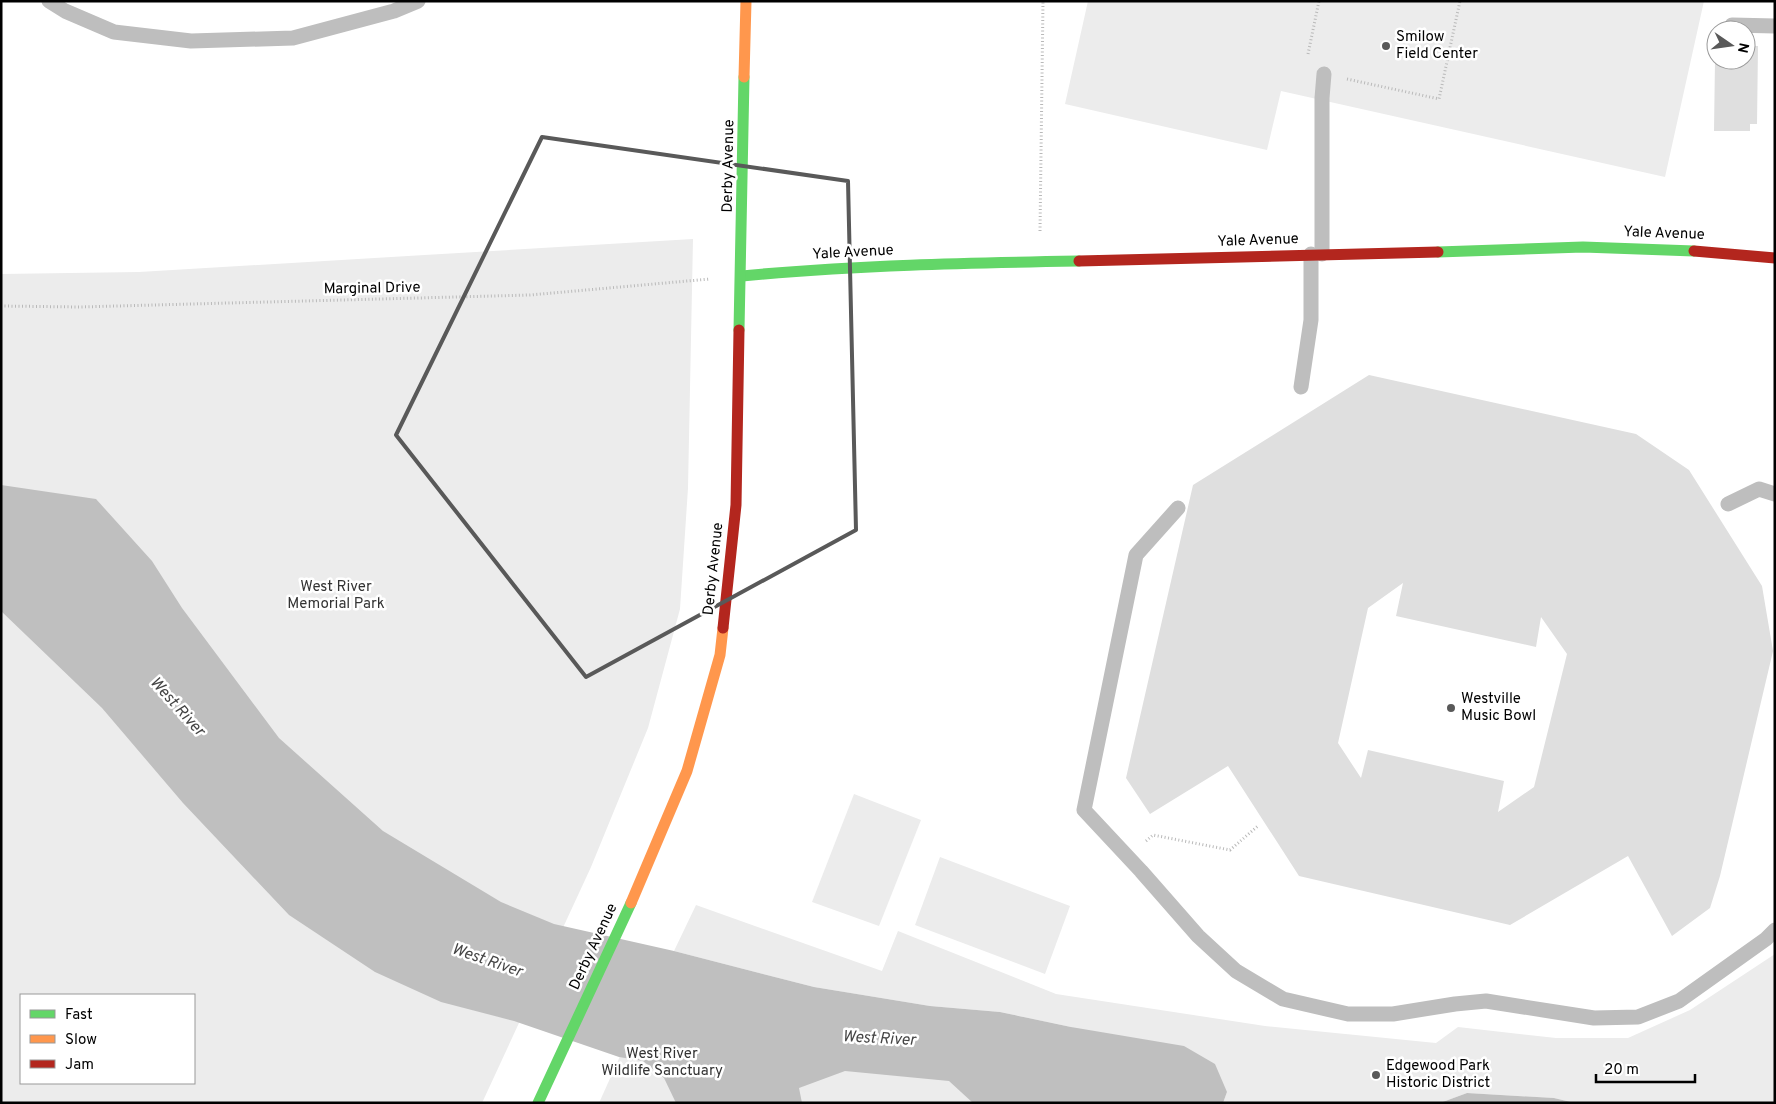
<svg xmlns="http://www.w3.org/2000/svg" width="1776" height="1104" viewBox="0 0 1776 1104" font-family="Overpass,sans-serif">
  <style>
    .green { fill: #ececec; fill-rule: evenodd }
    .water { fill: #bfbfbf }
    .building { fill: #dfdfdf; fill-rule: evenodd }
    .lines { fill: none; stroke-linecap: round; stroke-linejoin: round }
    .path { stroke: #b9b9b9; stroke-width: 3; stroke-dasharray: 1 2.5; stroke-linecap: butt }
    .lane { stroke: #bebebe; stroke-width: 15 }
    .fast { stroke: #63d668; stroke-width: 11 }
    .slow { stroke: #ff974d; stroke-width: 11 }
    .jam { stroke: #b3261e; stroke-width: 11 }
    .marked { fill: none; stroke: #595959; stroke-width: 4; stroke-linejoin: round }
    .poi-dot { fill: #595959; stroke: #fff; stroke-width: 2 }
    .labels { text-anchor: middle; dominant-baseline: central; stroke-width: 5; stroke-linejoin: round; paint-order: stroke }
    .poi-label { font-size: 15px; fill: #000; stroke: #fff; text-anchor: start }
    .street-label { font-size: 15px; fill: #000; stroke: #fff }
    .park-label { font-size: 15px; fill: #333; stroke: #fff }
    .water-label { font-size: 16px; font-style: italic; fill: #444; stroke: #fff }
  </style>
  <rect width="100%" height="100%" fill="#fff"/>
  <g class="green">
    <path d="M1088 1H1704L1665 177 1281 91 1267 150 1065 104Z"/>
    <path d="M693 239 688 488 680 609 648 728 591 867 482 1103H1V274L139 272ZM21 995H194V1083H21Z"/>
    <path d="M854 794 921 820 879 926 812 902Z"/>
    <path d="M940 857 1070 906 1045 974 915 925Z"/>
    <path d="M696 905 882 971 898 931 1056 994 1265 1026 1436 1043 1458 1027 1556 1038H1628L1690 1010 1775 954V1103H1575L1554 1098 1467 1093 1440 1103H1223L1227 1092 1071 1027 1000 1012 930 1006 814 987 674 951Z"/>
    <path d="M639 1014 794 1035 1039 1103H599Z"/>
  </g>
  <g class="water">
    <path d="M1 485 96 499 152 561 182 608 279 738 383 831 501 902 554 924 674 951 814 987 930 1006 1000 1012 1071 1027 1184 1046 1215 1064 1227 1092 1223 1103H973L949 1081 845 1071 799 1088 802 1103H676L664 1078 643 1061 619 1057 514 1021 441 1002 375 972 289 915 183 803 102 708 1 611Z"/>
    <path d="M1467 1093 1554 1098 1575 1103H1440Z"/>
  </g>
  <g class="building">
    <path d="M1746 42H1752V46H1758L1757 124H1750V131H1714L1715 60H1746Z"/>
    <path d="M1369 375 1636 434 1689 470 1762 586 1773 651 1720 876 1710 908 1672 936 1628 856 1510 925 1299 876 1228 766 1150 814 1126 778 1193 485ZM1403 583 1396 616 1536 647 1541 617 1567 654 1534 787 1498 812 1504 781 1368 750 1361 778 1338 743 1368 608Z"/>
  </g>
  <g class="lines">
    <g class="path">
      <path d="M1308 54 1319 1"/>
      <path d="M1347 79 1439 99 1460 1"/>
      <path d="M1040 231 1043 1"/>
      <path d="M1 306 79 307 530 295 710 279"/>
      <path d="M1146 841 1153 835 1230 850 1259 825"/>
    </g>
    <g class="lane">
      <path d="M49 1 65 11 114 32 191 41 293 38 394 11 418 1"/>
      <path d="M1732 25 1775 26"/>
      <path d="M1322 254V98L1324 74"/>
      <path d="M1301 387 1311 320V254"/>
      <path d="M1728 504 1759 489 1775 494"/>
      <path d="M1178 508 1136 555 1084 810 1141 871 1198 936 1236 971 1283 999 1348 1014H1393L1455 1004 1486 1001 1594 1018 1638 1017 1679 1001 1766 939 1775 930"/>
    </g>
    <g class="fast">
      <path d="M1438 252 1583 247 1694 251"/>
      <path d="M742 276C854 265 967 263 1079 261"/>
      <path d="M739 330 744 77"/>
      <path d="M538 1103 631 903"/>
    </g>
    <g class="slow">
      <path d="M744 77 746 1"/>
      <path d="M631 903 687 771 720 655 723 628"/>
    </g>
    <g class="jam">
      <path d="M1694 251 1775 258"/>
      <path d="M1079 261 1438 252"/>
      <path d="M723 628 736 505 739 330"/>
    </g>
  </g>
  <path class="marked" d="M542 137 848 181 856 530 586 677 396 435Z"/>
  <g class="poi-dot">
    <circle cx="1386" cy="46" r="5"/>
    <circle cx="1451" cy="708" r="5"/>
    <circle cx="1376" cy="1075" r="5"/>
  </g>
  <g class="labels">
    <g class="poi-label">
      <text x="1396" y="37">Smilow<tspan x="1396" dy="17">Field Center</tspan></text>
      <text x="1461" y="699">Westville<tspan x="1461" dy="17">Music Bowl</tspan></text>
      <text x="1386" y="1066">Edgewood Park<tspan x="1386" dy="17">Historic District</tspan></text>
    </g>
    <g class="street-label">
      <text transform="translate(729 166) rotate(-89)">Derby Avenue</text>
      <text transform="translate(1664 234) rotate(2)">Yale Avenue</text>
      <text transform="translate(1258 241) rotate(-2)">Yale Avenue</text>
      <text transform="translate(853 253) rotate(-3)">Yale Avenue</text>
      <text transform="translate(372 289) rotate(-1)">Marginal Drive</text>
      <text transform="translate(714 569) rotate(-84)">Derby Avenue</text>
      <text transform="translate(594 947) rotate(-65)">Derby Avenue</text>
    </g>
    <g class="park-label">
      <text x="336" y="587">West River<tspan x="336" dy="17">Memorial Park</tspan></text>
      <text x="662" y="1054">West River<tspan x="662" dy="17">Wildlife Sanctuary</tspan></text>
    </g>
    <g class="water-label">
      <text transform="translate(177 707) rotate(48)">West River</text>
      <text transform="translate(487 961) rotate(19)">West River</text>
      <text transform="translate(879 1039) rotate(3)">West River</text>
    </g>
  </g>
  <rect width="1776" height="1104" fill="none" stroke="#000000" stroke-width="5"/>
  <rect x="20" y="994" width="175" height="90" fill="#ffffff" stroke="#999999"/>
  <rect x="30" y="1010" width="25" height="8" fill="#63d668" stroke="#999999"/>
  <text x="65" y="1019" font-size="15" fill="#000000">Fast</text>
  <rect x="30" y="1035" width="25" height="8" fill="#ff974d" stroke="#999999"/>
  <text x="65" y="1044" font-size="15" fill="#000000">Slow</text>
  <rect x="30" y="1060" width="25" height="8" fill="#b3261e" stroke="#999999"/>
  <text x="65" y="1069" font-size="15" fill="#000000">Jam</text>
  <g transform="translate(1731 45) rotate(103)"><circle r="24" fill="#ffffff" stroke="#999999"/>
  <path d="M0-4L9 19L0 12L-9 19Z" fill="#595959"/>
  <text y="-8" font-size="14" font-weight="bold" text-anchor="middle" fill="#000000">N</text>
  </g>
  <path d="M1596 1074v8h99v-8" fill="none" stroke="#000000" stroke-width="2.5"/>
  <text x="1604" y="1074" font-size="15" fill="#000000" stroke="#ffffff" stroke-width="4" paint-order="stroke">20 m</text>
</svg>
